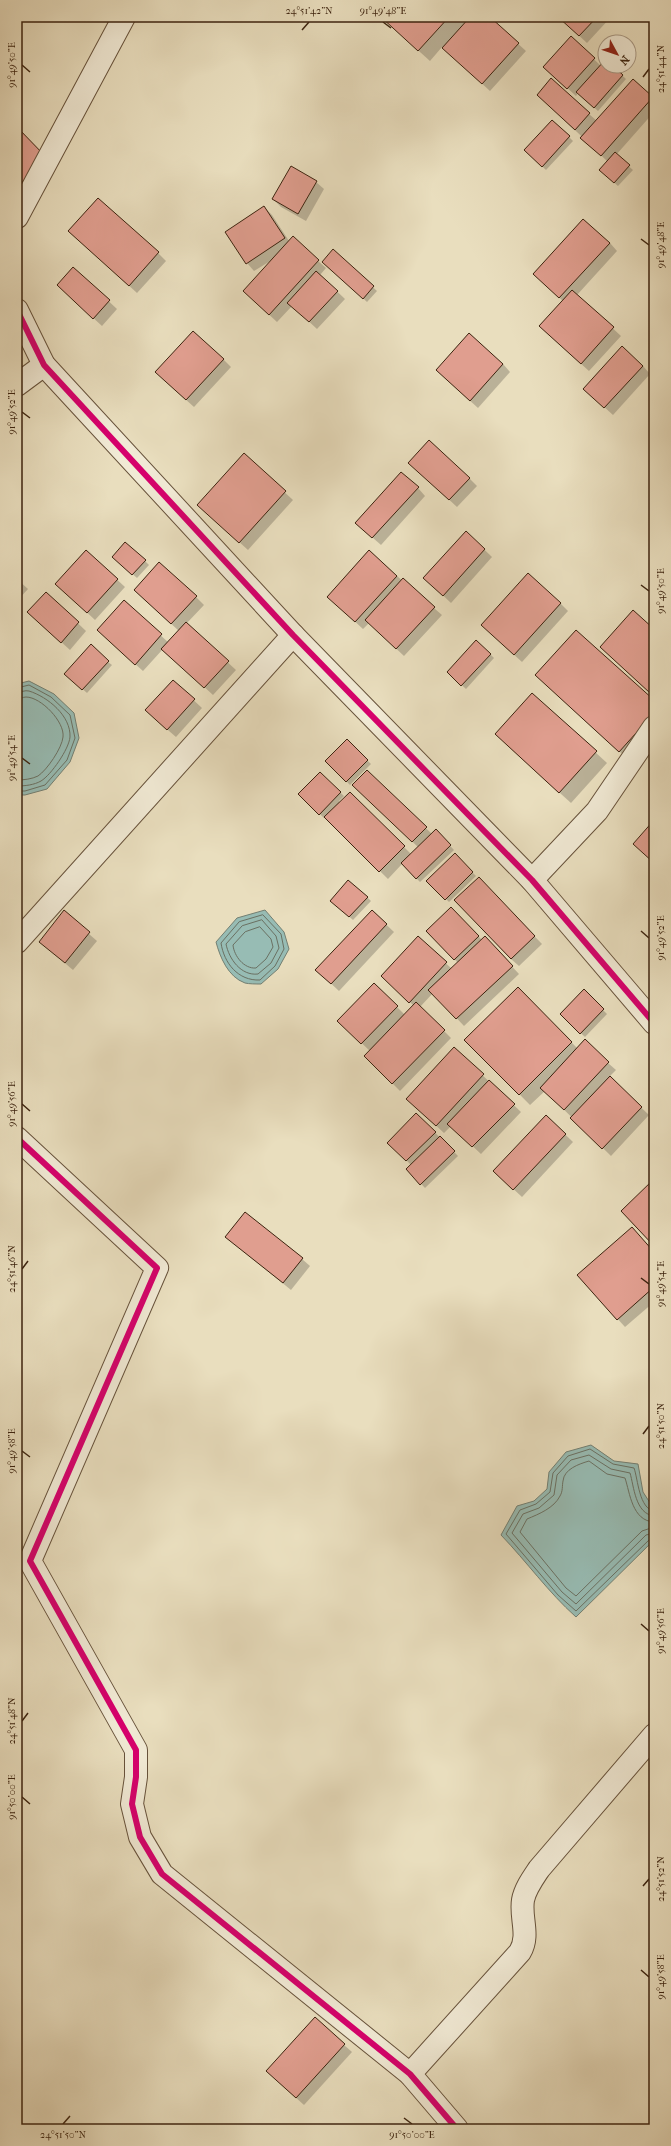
<svg xmlns="http://www.w3.org/2000/svg" width="671" height="2146" viewBox="0 0 671 2146" font-family="'IM FELL French Canon',serif">
  <style>
    .water { fill: #97bcb4; stroke: #737f72 }
    .shadow { fill: #0003 }
    .lines { fill: none; stroke-linecap: round; stroke-linejoin: round }
    .shore { stroke: #6a7062; stroke-width: 1 }
    .building { fill: #e09e8f; stroke: #3c230f }
    .minor-casing { stroke: #67523b; stroke-width: 24 }
    .minor { stroke: #f1ead5; stroke-width: 22 }
    .cycleway-casing { stroke: #f1ead5; stroke-width: 8 }
    .cycleway { stroke: #d6006c; stroke-width: 6 }
    .ticks { fill: none; stroke: #3c230f; stroke-width: 1.5 }
    .neatline { fill: none; stroke: #3c230f; stroke-width: 1.5 }
    .ticks-label { font-size: 10px; text-anchor: middle; fill: #3c230f }
  </style>
  <rect width="100%" height="100%" fill="#e9debe"/>
  <filter id="stains"><feTurbulence type="fractalNoise" baseFrequency=".005" numOctaves="4"/><feColorMatrix values="0 0 0 0 .2 0 0 0 0 .09 0 0 0 0 .02 0 0 0 .5 -.17"/></filter>
  <radialGradient id="worn" r=".72"><stop offset=".6" stop-color="#630" stop-opacity="0"/><stop offset="1" stop-color="#630" stop-opacity=".3"/></radialGradient>
  <g class="water">
    <path d="M29 681 54 694 74 713 79 738 70 762 47 789 25 795H17V684Z"/>
    <path d="M265 910 284 932 289 949 278 969 261 984C256 984 249 984 245 983 228 977 220 957 216 942L237 918Z"/>
    <path d="M591 1445 614 1461 638 1464 643 1492 654 1509V1540L576 1617C548 1592 527 1562 501 1535L517 1506 534 1501 547 1489 549 1472 566 1452Z"/>
  </g>
  <g class="shadow">
    <path d="M381 17H489L526 51 490 91 442 47 430 61Z"/>
    <path d="M559 17H611L587 43Z"/>
    <path d="M571 37 601 66 605 61V66H612L626 79 598 111 578 93 576 96 552 74Z"/>
    <path d="M633 81 654 99V112L616 155 633 170 618 186 604 174 608 162 546 102 589 114 597 121Z"/>
    <path d="M17 128 54 166 17 194Z"/>
    <path d="M569 137 573 141 546 170 529 154Z"/>
    <path d="M316 182 324 189 306 221 281 207 273 199Z"/>
    <path d="M264 207 272 215 289 241 318 261 326 268 320 275 345 299 317 329 292 306 277 322 252 299 272 260 254 271 247 263Z"/>
    <path d="M77 238 158 253 166 261 137 293Z"/>
    <path d="M610 243 617 251 577 295 621 336 589 371 548 334 563 301 542 282Z"/>
    <path d="M333 251 377 291 367 302 328 265Z"/>
    <path d="M73 268 117 309 102 326 66 293Z"/>
    <path d="M223 359 231 367 194 407 164 380Z"/>
    <path d="M503 364 510 372 478 408 445 378Z"/>
    <path d="M643 366 650 374 613 415 592 396Z"/>
    <path d="M244 455 293 500 248 550 206 512Z"/>
    <path d="M417 470 469 478 477 486 457 507Z"/>
    <path d="M418 488 425 496 381 545 364 530Z"/>
    <path d="M466 532 492 557 451 603 432 585Z"/>
    <path d="M86 551 125 587 95 620 64 591Z"/>
    <path d="M117 561H145L149 565 137 578Z"/>
    <path d="M397 576 442 615 404 656 369 623 363 629 336 604Z"/>
    <path d="M17 579 28 589 17 601Z"/>
    <path d="M46 593 86 631 70 650 36 619Z"/>
    <path d="M196 597 204 605 186 624 236 670 213 695 163 649 143 671 106 638 124 602 169 643 179 631 143 598Z"/>
    <path d="M560 603 568 611 522 662 490 633Z"/>
    <path d="M654 630V695L609 655Z"/>
    <path d="M490 654 494 658 466 689 452 676Z"/>
    <path d="M108 662 112 665 87 693 69 677Z"/>
    <path d="M536 675 654 702V736L631 762Z"/>
    <path d="M173 681 202 708 176 737 154 718Z"/>
    <path d="M532 694 607 763 571 803 507 745Z"/>
    <path d="M347 741 371 764 350 785 327 761Z"/>
    <path d="M367 772 432 834 436 831 454 850 420 882 402 864 388 879 325 817 324 818 299 794 320 773 344 796 339 801 340 803 350 793 411 854 418 847 361 793Z"/>
    <path d="M455 855 476 876 449 902 428 881Z"/>
    <path d="M486 886 542 944 519 966 511 959Z"/>
    <path d="M367 897 371 901 353 920 335 904Z"/>
    <path d="M451 908 482 940 492 945 519 974 464 1026 433 993 420 1007 451 1038 400 1091 365 1056 370 1051 338 1021 374 984 405 1015 414 1006 390 983 418 937 452 969 458 963 428 931Z"/>
    <path d="M372 911 394 932 339 991 324 977Z"/>
    <path d="M64 912 97 941 73 970 40 942Z"/>
    <path d="M518 988 578 1049 608 1063 616 1070 609 1077 649 1115 611 1156 545 1091 530 1105 466 1040Z"/>
    <path d="M584 991 607 1014 585 1037 561 1014Z"/>
    <path d="M454 1048 521 1112 481 1154 451 1126 444 1133 415 1106Z"/>
    <path d="M417 1114 458 1156 425 1188 407 1169 411 1165 389 1143Z"/>
    <path d="M546 1116 573 1142 522 1197 494 1171Z"/>
    <path d="M226 1237 302 1259 310 1266 291 1290Z"/>
    <path d="M654 1252V1302L625 1327 579 1276Z"/>
    <path d="M344 2045 352 2052 304 2105 275 2079Z"/>
  </g>
  <g class="lines">
    <g class="shore">
      <path d="M17 688 29 685 51 697 70 715 75 738 67 760 45 785 25 791H17"/>
      <path d="M17 693C21 692 25 690 29 691 48 697 71 716 70 737 69 749 51 775 41 781 34 785 25 786 17 786"/>
      <path d="M17 699C20 699 23 697 26 697 41 697 65 722 63 737 62 748 47 770 38 776 32 779 24 780 17 780"/>
      <path d="M263 915 281 934 284 949 275 966 260 980C238 981 224 963 221 943L239 922Z"/>
      <path d="M262 920 276 936 279 948 271 963 258 974C241 976 229 959 226 944L242 926Z"/>
      <path d="M260 927 271 939 273 947 266 959 256 968C244 969 234 956 233 945L245 932Z"/>
      <path d="M654 1511C639 1509 638 1479 634 1468L613 1464 590 1449 568 1456 553 1473 550 1492 536 1504 520 1510 506 1534 558 1595 576 1611 650 1539 654 1538"/>
      <path d="M654 1516C635 1514 634 1486 630 1473L611 1469 589 1455 571 1460 557 1475 554 1495 539 1508 523 1514 512 1533 562 1592 576 1604 646 1535 654 1533"/>
      <path d="M654 1522C632 1521 630 1493 625 1478L607 1474 589 1461C579 1464 564 1469 563 1481 562 1486 563 1491 560 1496 554 1508 539 1514 527 1519L520 1532 566 1588 576 1596 642 1531 654 1527"/>
    </g>
  </g>
  <g class="building">
    <path d="M381 17H449L418 51Z"/>
    <path d="M470 17H490L519 43 482 84 442 48Z"/>
    <path d="M558 17H597L579 36Z"/>
    <path d="M571 36 595 58 567 89 543 67Z"/>
    <path d="M605 60V66H613L623 75 594 108 576 92Z"/>
    <path d="M551 78 590 113 575 130 537 95Z"/>
    <path d="M633 79 653 97 601 156 580 138Z"/>
    <path d="M552 120 570 136 542 167 524 150Z"/>
    <path d="M17 127 47 158 17 187Z"/>
    <path d="M615 152 630 165 614 183 599 170Z"/>
    <path d="M291 166 317 181 298 214 272 199Z"/>
    <path d="M98 198 159 252 129 286 68 231Z"/>
    <path d="M264 206 285 238 246 264 225 232Z"/>
    <path d="M583 219 610 243 559 298 533 274Z"/>
    <path d="M293 236 319 260 269 315 243 291Z"/>
    <path d="M333 249 374 286 363 299 322 262Z"/>
    <path d="M73 267 110 300 93 319 57 285Z"/>
    <path d="M316 271 338 291 309 322 287 303Z"/>
    <path d="M572 290 614 327 581 364 539 326Z"/>
    <path d="M193 331 224 359 186 400 155 372Z"/>
    <path d="M469 333 503 364 470 401 436 370Z"/>
    <path d="M622 346 643 366 604 408 583 389Z"/>
    <path d="M429 440 470 478 449 500 408 463Z"/>
    <path d="M244 453 286 491 239 543 197 505Z"/>
    <path d="M401 472 419 487 372 538 355 523Z"/>
    <path d="M466 531 485 549 443 596 423 578Z"/>
    <path d="M125 542 146 560 132 575 112 557Z"/>
    <path d="M86 550 118 579 87 613 55 584Z"/>
    <path d="M369 550 397 576 355 622 327 597Z"/>
    <path d="M159 562 197 596 171 624 134 590Z"/>
    <path d="M528 573 561 603 514 655 481 625Z"/>
    <path d="M403 578 435 607 396 649 365 620Z"/>
    <path d="M46 592 79 622 61 643 27 612Z"/>
    <path d="M124 600 162 634 135 665 97 630Z"/>
    <path d="M633 610 654 629V689L650 693 600 647Z"/>
    <path d="M186 622 229 661 204 688 161 649Z"/>
    <path d="M576 630 654 700V713L619 752 535 675Z"/>
    <path d="M476 640 491 654 461 686 447 672Z"/>
    <path d="M91 644 109 661 82 690 64 674Z"/>
    <path d="M173 680 195 699 167 730 145 710Z"/>
    <path d="M532 693 597 751 559 793 495 734Z"/>
    <path d="M347 739 368 760 346 782 325 761Z"/>
    <path d="M367 770 427 827 412 842 352 785Z"/>
    <path d="M320 772 341 792 319 815 298 794Z"/>
    <path d="M350 792 405 846 379 872 324 817Z"/>
    <path d="M654 820V863L633 844Z"/>
    <path d="M436 829 451 845 416 879 401 863Z"/>
    <path d="M455 853 473 872 445 900 426 881Z"/>
    <path d="M479 877 535 936 511 959 454 900Z"/>
    <path d="M348 880 368 897 349 917 330 901Z"/>
    <path d="M451 907 479 936 454 960 426 931Z"/>
    <path d="M64 910 90 932 65 963 39 942Z"/>
    <path d="M372 910 387 924 331 984 315 970Z"/>
    <path d="M418 936 447 962 409 1003 381 976Z"/>
    <path d="M485 936 513 966 456 1019 428 990Z"/>
    <path d="M374 983 398 1006 361 1044 337 1021Z"/>
    <path d="M518 987 572 1042 519 1095 464 1040Z"/>
    <path d="M584 989 604 1009 580 1034 560 1014Z"/>
    <path d="M416 1002 445 1030 392 1084 364 1056Z"/>
    <path d="M585 1039 609 1062 564 1110 540 1088Z"/>
    <path d="M454 1047 484 1074 436 1126 406 1099Z"/>
    <path d="M610 1076 642 1107 602 1149 570 1118Z"/>
    <path d="M489 1080 515 1104 472 1147 447 1124Z"/>
    <path d="M416 1113 436 1132 406 1161 387 1143Z"/>
    <path d="M546 1115 566 1134 513 1190 493 1171Z"/>
    <path d="M440 1136 455 1151 420 1185 406 1169Z"/>
    <path d="M654 1179V1246L621 1211Z"/>
    <path d="M245 1212 303 1258 283 1283 225 1237Z"/>
    <path d="M632 1227 654 1252V1287L617 1320 577 1275Z"/>
    <path d="M315 2017 345 2044 296 2098 266 2071Z"/>
  </g>
  <g class="lines">
    <defs>
      <g id="minor">
        <path d="M17 217 124 17"/>
        <path d="M17 310 44 365 293 635 532 880 654 1023"/>
        <path d="M17 385 44 365"/>
        <path d="M532 880 597 811 654 727"/>
        <path d="M17 942 293 635"/>
        <path d="M17 1138 157 1268 30 1561 136 1750V1777L132 1804 140 1837 162 1874 410 2074 457 2129"/>
        <path d="M410 2074 520 1952C530 1935 520 1918 523 1900 525 1889 533 1878 539 1869L654 1735"/>
      </g>
    </defs>
    <use href="#minor" class="minor-casing"/>
    <use href="#minor" class="minor"/>
    <defs>
      <g id="cycleway">
        <path d="M17 310 44 365 293 635 532 880 654 1023"/>
        <path d="M17 1138 157 1268 30 1561 136 1750V1777L132 1804 140 1837 162 1874 410 2074 457 2129"/>
      </g>
    </defs>
    <use href="#cycleway" class="cycleway-casing"/>
    <use href="#cycleway" class="cycleway"/>
  </g>
  <path class="ticks" d="M383 22 391 28M302 30 309 22M22 65 30 72M643 77 649 69M641 239 649 245M22 412 30 418M641 585 649 591M22 758 30 764M641 931 649 938M22 1104 30 1111M22 1269 28 1261M641 1278 649 1284M643 1434 649 1426M22 1451 30 1457M641 1624 649 1631M22 1721 28 1713M22 1797 30 1804M643 1886 649 1879M641 1970 649 1977M404 2118 412 2124M63 2124 70 2116"/>
  <rect width="671" height="2146" fill="none" stroke="#e9debe" stroke-width="44"/>
  <g transform="translate(617 54) rotate(130)"><circle r="19" fill="#f1ead5" stroke="#a99a86"/>
  <path d="M0-3L7 15L0 10L-7 15Z" fill="#8f2418"/>
  <text y="-6" font-size="11" font-weight="bold" text-anchor="middle" fill="#3c230f">N</text>
  </g>
  <rect x="22" y="22" width="627" height="2102" class="neatline"/>
  <g class="ticks-label">
    <text x="309" y="14">24°51'42"N</text>
    <text x="383" y="14">91°49'48"E</text>
    <text transform="translate(11 65) rotate(-90)" y="4">91°49'50"E</text>
    <text transform="translate(660 69) rotate(-90)" y="4">24°51'44"N</text>
    <text transform="translate(660 245) rotate(-90)" y="4">91°49'48"E</text>
    <text transform="translate(11 412) rotate(-90)" y="4">91°49'52"E</text>
    <text transform="translate(660 591) rotate(-90)" y="4">91°49'50"E</text>
    <text transform="translate(11 758) rotate(-90)" y="4">91°49'54"E</text>
    <text transform="translate(660 938) rotate(-90)" y="4">91°49'52"E</text>
    <text transform="translate(11 1104) rotate(-90)" y="4">91°49'56"E</text>
    <text transform="translate(11 1269) rotate(-90)" y="4">24°51'46"N</text>
    <text transform="translate(660 1284) rotate(-90)" y="4">91°49'54"E</text>
    <text transform="translate(660 1426) rotate(-90)" y="4">24°51'50"N</text>
    <text transform="translate(11 1451) rotate(-90)" y="4">91°49'58"E</text>
    <text transform="translate(660 1631) rotate(-90)" y="4">91°49'56"E</text>
    <text transform="translate(11 1721) rotate(-90)" y="4">24°51'48"N</text>
    <text transform="translate(11 1797) rotate(-90)" y="4">91°50'00"E</text>
    <text transform="translate(660 1879) rotate(-90)" y="4">24°51'52"N</text>
    <text transform="translate(660 1977) rotate(-90)" y="4">91°49'58"E</text>
    <text x="63" y="2138">24°51'50"N</text>
    <text x="412" y="2138">91°50'00"E</text>
  </g>
  <rect width="100%" height="100%" filter="url(#stains)"/>
  <rect width="100%" height="100%" fill="url(#worn)"/>
</svg>
